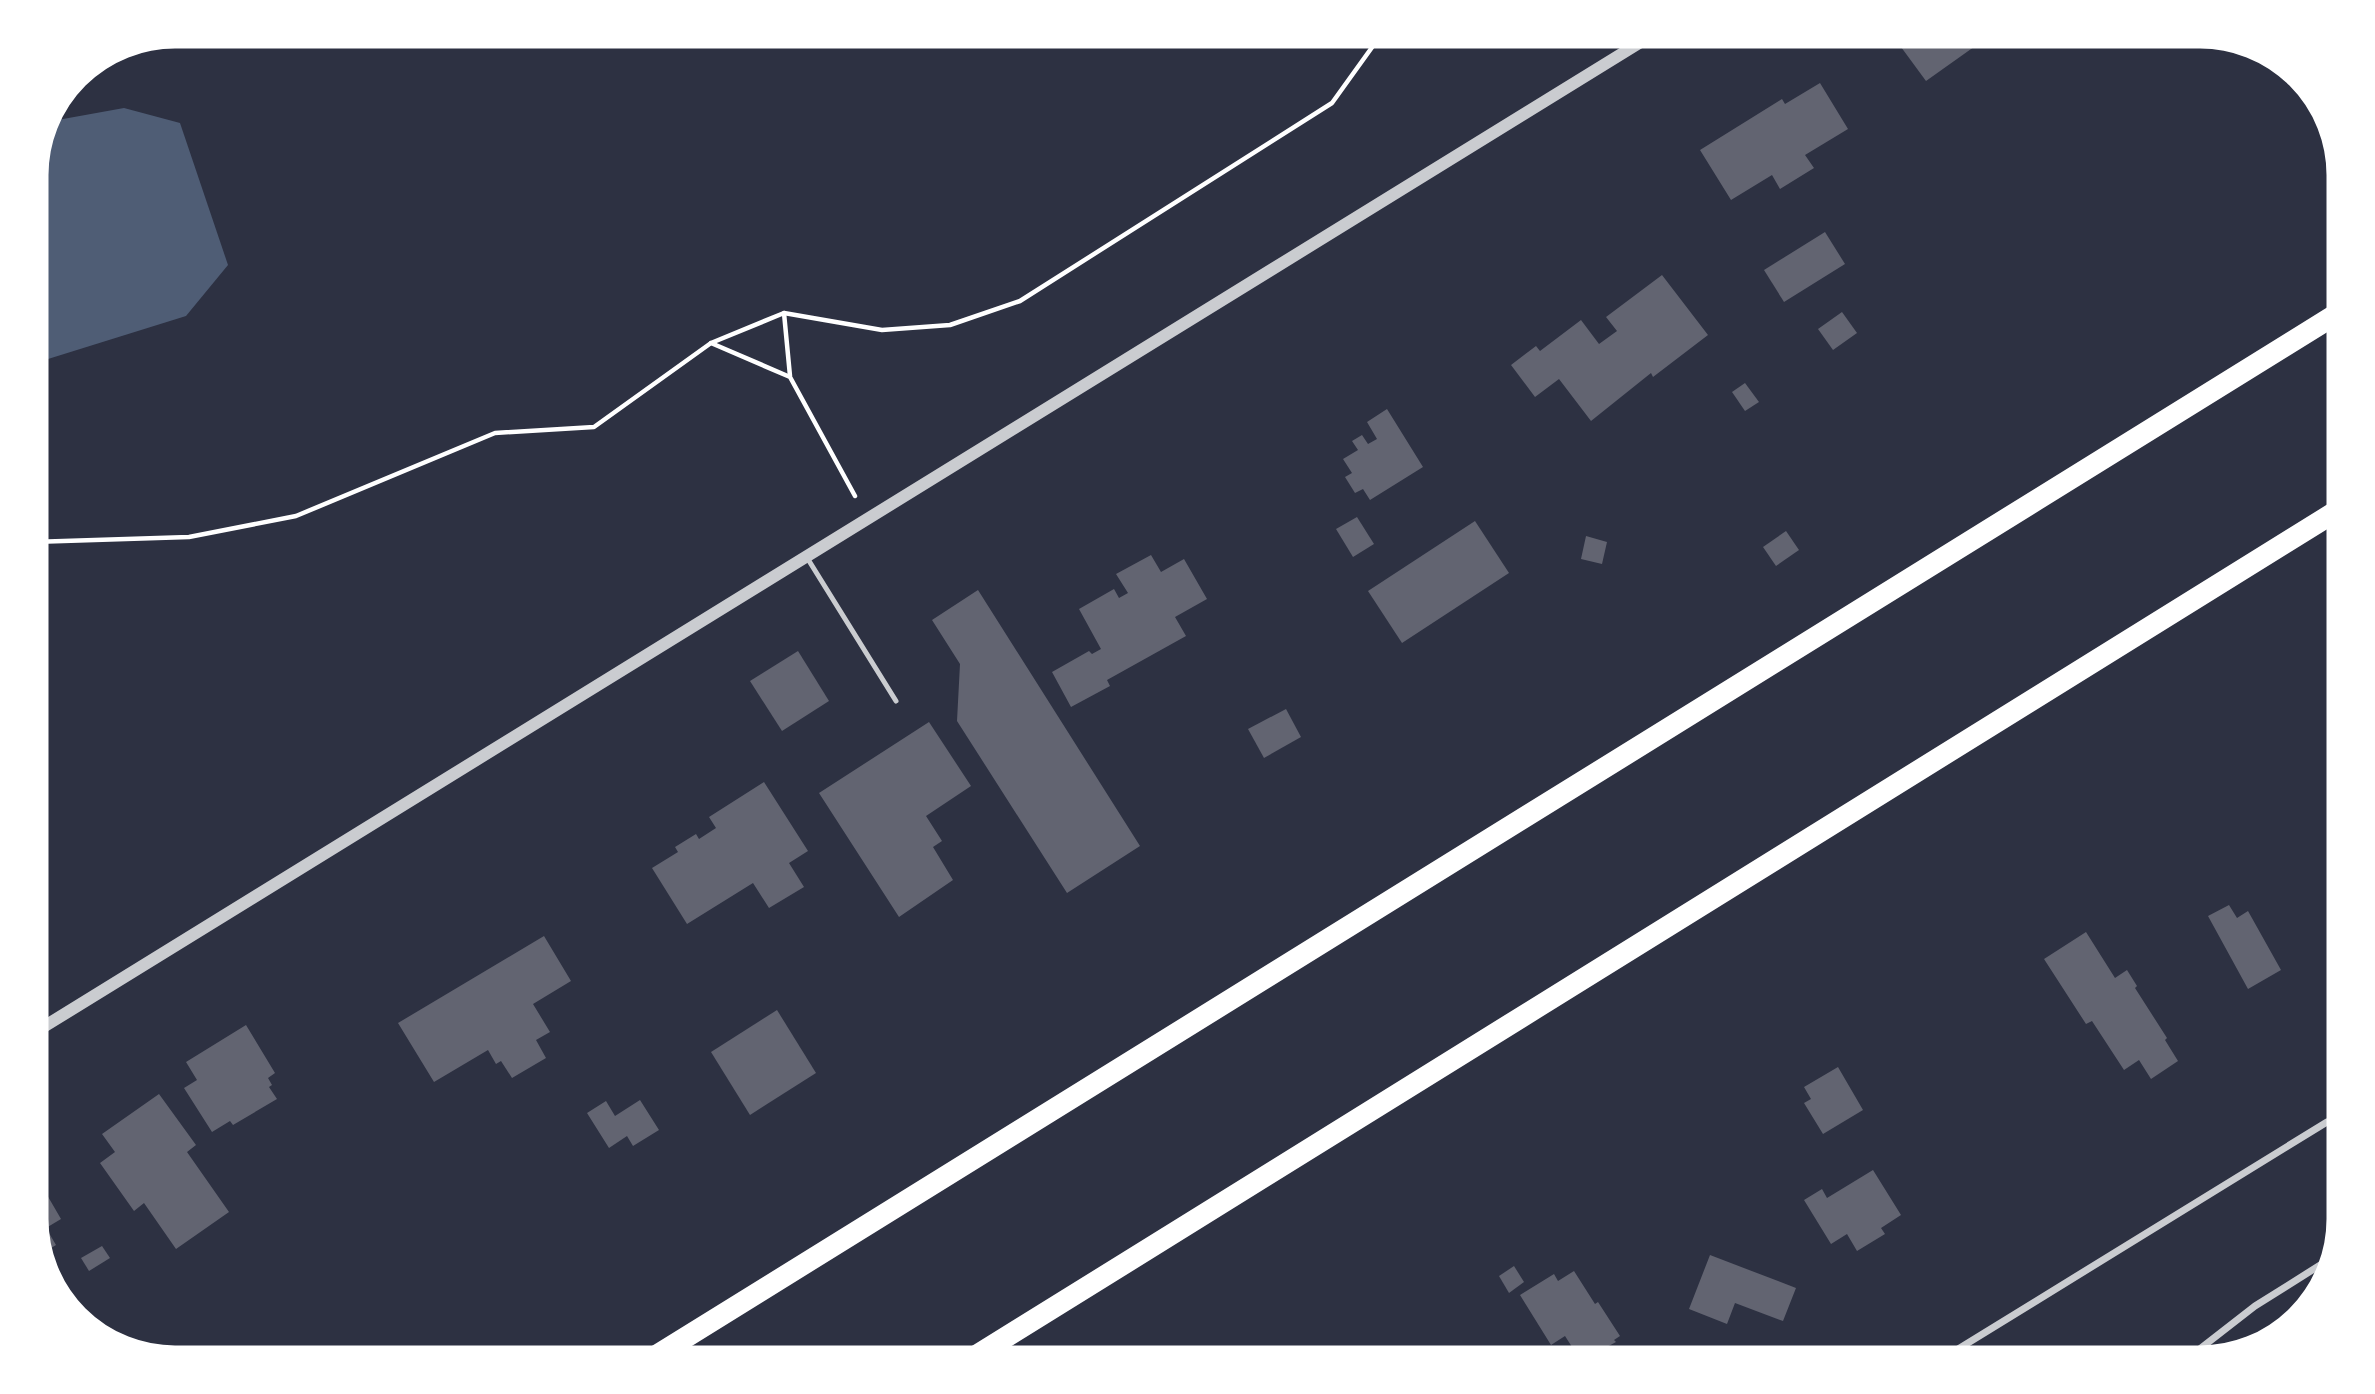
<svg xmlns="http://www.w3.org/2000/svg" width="2375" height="1394" viewBox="0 0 2375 1394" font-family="'Public Sans',sans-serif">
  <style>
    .water { fill: #4f5d75 }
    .building { fill: #626471 }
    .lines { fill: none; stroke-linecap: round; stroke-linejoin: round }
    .path { stroke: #fff; stroke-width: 4.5 }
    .service { stroke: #caccd0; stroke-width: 5 }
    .minor { stroke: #caccd0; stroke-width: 7 }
    .tertiary { stroke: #caccd0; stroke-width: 12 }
    .motorway { stroke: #fff; stroke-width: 21 }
    .rim { fill: none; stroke: #fff; stroke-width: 9 }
  </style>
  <rect width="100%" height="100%" fill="#2d3142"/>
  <path class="water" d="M124 108 180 123 228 265 186 316 32 364V165L34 154 52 121Z"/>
  <g class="building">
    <path d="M1890 32H1995L1926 81Z"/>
    <path d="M1820 83 1848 129 1805 155 1814 168 1780 189 1772 175 1731 200 1700 150 1782 99 1785 104Z"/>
    <path d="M1825 232 1845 264 1784 302 1764 270Z"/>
    <path d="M1662 275 1708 335 1653 377 1651 373 1591 421 1559 379 1535 397 1511 365 1536 346 1540 351 1581 320 1599 344 1617 331 1606 317Z"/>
    <path d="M1842 312 1857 333 1833 350 1818 329Z"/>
    <path d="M1745 383 1759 402 1745 411 1732 392Z"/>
    <path d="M1387 409 1423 467 1370 500 1363 489 1355 493 1345 477 1352 473 1343 459 1358 450 1352 441 1362 435 1368 444 1377 439 1367 422Z"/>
    <path d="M1357 517 1374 544 1353 557 1336 529Z"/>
    <path d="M1475 521 1509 573 1402 643 1368 591Z"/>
    <path d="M1786 531 1799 550 1776 566 1763 547Z"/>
    <path d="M1586 536 1607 542 1602 564 1581 559Z"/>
    <path d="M1151 555 1161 572 1184 559 1207 599 1175 617 1186 636 1107 680 1110 686 1071 707 1052 672 1089 651 1092 654 1101 649 1079 609 1114 589 1119 598 1128 593 1116 574Z"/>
    <path d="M978 590 1140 846 1067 893 957 721 960 664 932 620Z"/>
    <path d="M798 651 829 701 782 731 750 681Z"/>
    <path d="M1286 709 1301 737 1264 758 1248 729Z"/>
    <path d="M929 722 971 786 926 816 942 841 933 847 953 880 899 917 819 793Z"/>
    <path d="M764 782 808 851 789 863 804 887 769 908 753 883 687 924 652 868 678 852 675 847 696 834 699 839 716 828 709 817Z"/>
    <path d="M2229 905 2237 918 2248 911 2281 970 2248 989 2208 916Z"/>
    <path d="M2086 932 2115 978 2127 970 2137 986 2135 988 2167 1038 2165 1040 2178 1061 2151 1079 2139 1060 2124 1070 2092 1021 2086 1024 2044 959Z"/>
    <path d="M544 936 571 981 533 1004 550 1032 536 1040 546 1058 512 1078 501 1061 496 1064 488 1050 434 1082 398 1023Z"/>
    <path d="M777 1010 816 1073 750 1115 711 1052Z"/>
    <path d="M246 1025 275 1073 268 1078 272 1085 269 1087 277 1099 233 1125 230 1121 212 1132 184 1088 197 1080 186 1062Z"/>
    <path d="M1838 1067 1863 1110 1823 1134 1804 1103 1811 1099 1804 1087Z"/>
    <path d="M159 1094 196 1145 187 1152 229 1212 176 1249 144 1203 134 1211 100 1163 115 1152 102 1134Z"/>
    <path d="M640 1100 659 1130 633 1146 627 1136 609 1148 587 1113 606 1101 615 1116Z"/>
    <path d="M32 1169 61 1219 46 1228 56 1245 40 1255 32 1229Z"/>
    <path d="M1873 1170 1901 1215 1881 1228 1885 1234 1857 1251 1847 1234 1831 1244 1804 1200 1822 1189 1827 1198Z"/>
    <path d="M102 1246 110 1258 89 1271 81 1258Z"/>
    <path d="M1710 1255 1796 1288 1783 1321 1735 1303 1727 1324 1689 1309Z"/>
    <path d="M1514 1266 1524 1282 1509 1293 1499 1276Z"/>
    <path d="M1574 1271 1595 1304 1598 1302 1620 1336 1614 1340 1616 1342 1581 1361 1565 1336 1551 1345 1520 1295 1554 1274 1558 1281Z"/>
  </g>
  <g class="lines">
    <g class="path">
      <path d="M784 313 790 376"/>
      <path d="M711 343 790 377 855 496"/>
      <path d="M32 542 189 537 296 516 495 433 594 427 711 343 784 313 882 330 950 325 1020 301 1332 103 1383 32"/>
    </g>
    <path class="service" d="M806 556 896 701"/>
    <g class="minor">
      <path d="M1937 1362 2327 1122"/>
      <path d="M2183 1362 2255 1306 2333 1257"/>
    </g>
    <path class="tertiary" d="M32 1034 1657 32"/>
    <g class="motorway">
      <path d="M646 1362 2343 310"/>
      <path d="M966 1362 2343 507"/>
    </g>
  </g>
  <path d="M0 0H2375V1394H0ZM175 44H2200A131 131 0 0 1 2331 175V1219A131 131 0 0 1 2200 1350H175A131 131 0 0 1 44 1219V175A131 131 0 0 1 175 44Z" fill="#fff" fill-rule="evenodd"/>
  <path class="rim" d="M175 44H2200A131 131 0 0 1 2331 175V1219A131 131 0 0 1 2200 1350H175A131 131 0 0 1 44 1219V175A131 131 0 0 1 175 44Z"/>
</svg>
